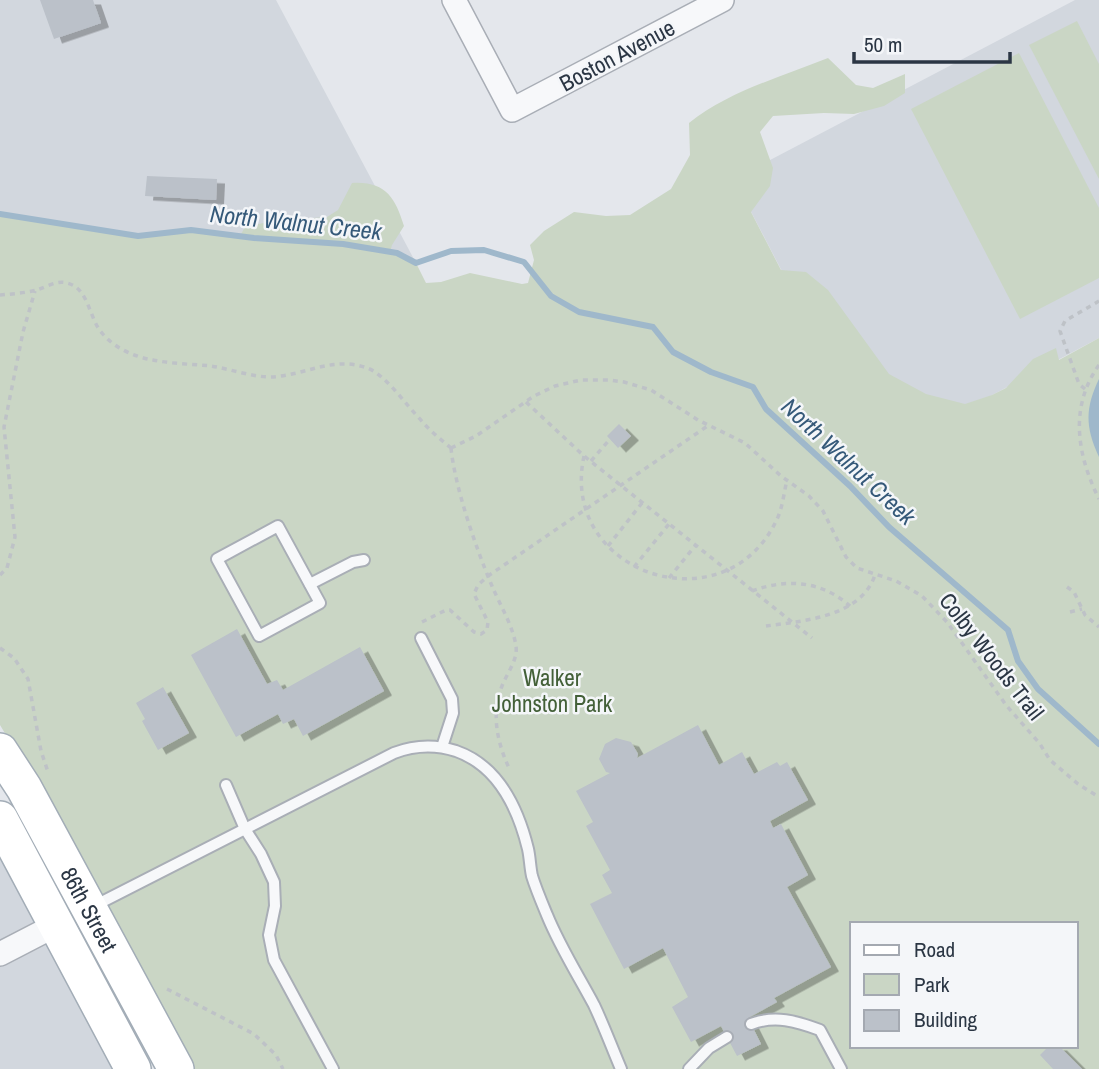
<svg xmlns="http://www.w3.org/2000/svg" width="1099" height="1069" viewBox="0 0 1099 1069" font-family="'Archivo Narrow',sans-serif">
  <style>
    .built { fill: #d2d7de }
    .green { fill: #cad6c5; fill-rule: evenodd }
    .water { fill: #9fb8cb }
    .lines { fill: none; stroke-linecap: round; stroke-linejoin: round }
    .stream { stroke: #9fb8cb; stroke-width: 6 }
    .building { fill: #bbc1c9; filter: url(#shadow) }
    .service-casing { stroke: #a9aeb6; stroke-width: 14 }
    .minor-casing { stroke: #a9aeb6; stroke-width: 26 }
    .primary-casing { stroke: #a3adb7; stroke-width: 38 }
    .path { stroke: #bec2c7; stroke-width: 3.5; stroke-dasharray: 5 5; stroke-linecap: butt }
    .service { stroke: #f7f8fa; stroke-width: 10 }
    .minor { stroke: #f7f8fa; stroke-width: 23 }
    .primary { stroke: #fff; stroke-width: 35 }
    .labels { text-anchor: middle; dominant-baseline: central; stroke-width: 5; stroke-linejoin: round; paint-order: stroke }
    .street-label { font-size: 23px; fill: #2b3644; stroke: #f4f6f9 }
    .park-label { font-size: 23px; fill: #436038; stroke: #f4f6f9 }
    .water-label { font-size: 24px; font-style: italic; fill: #355979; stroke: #f4f6f9 }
  </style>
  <defs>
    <filter id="shadow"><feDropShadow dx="8" dy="4.5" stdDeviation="0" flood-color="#0004"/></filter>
  </defs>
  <rect width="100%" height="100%" fill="#e4e7ec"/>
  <g class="built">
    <path d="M0 0H276L416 263 397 253 191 230 138 236 0 214Z"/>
    <path d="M1075 0H1099V338L878 456 734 179Z"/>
    <path d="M0 819 133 1069H0Z"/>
  </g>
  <g class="green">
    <path d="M1077 21 1099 64V179L1029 45Z"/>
    <path d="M1019 53 1099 208V278L1020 319 911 109Z"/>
    <path d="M828 58 856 85 873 88 905 74V93L884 106 854 114 824 113 773 116 760 132 773 168 770 186 751 212 781 270 806 272 828 290 889 374 926 394 965 404 992 395 1006 388 1033 359 1056 348 1059 360 1099 338V1069H186L24 765 0 725V214L138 236 191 230 240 236 245 227 273 221 327 217 338 210 352 183C385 181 395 197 404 226L392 245 390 252 416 263 426 283 441 282 470 273 522 284 528 283 534 260 530 245 544 231 574 212 606 216 630 215 671 189 690 155 689 123C729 91 781 77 828 58ZM852 924H1076V1046H852Z"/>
  </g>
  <path class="water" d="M1099 379V457C1085 427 1085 408 1099 379Z"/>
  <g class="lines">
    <path class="stream" d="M0 214 138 236 191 230 254 238 343 244 397 253 416 263 451 251 484 250 524 262 551 296 579 312 653 327 673 352 711 372 753 387 766 409 850 486 889 527 1008 630 1018 661 1038 689 1099 744"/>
  </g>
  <g class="building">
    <path d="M40 0H93L101 23 54 39Z"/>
    <path d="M147 176 217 179 216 200 145 196Z"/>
    <path d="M619 424 631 436 618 448 607 436Z"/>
    <path d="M237 629 267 684 277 680 283 690 360 647 384 691 303 736 294 719 283 724 278 714 236 737 191 655Z"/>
    <path d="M163 687 189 733 158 750 142 721 145 719 136 703Z"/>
    <path d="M698 725 719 765 742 752 754 774 777 762 780 766 787 762 808 800 770 821 773 828 781 824 808 875 787 887 831 967 774 998 777 1002 748 1018 761 1044 737 1056 721 1026 691 1042 672 1007 688 997 663 948 624 969 590 904 612 893 602 875 610 870 586 826 593 822 576 791 610 773 606 772 599 759 605 744 616 738 631 742 638 754 637 758Z"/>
    <path d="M1049 1046H1059L1082 1069H1053L1040 1055Z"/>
  </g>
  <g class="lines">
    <defs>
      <g id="service">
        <path d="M278 526 320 603 259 636 217 559Z"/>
        <path d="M310 584 353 562 364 560"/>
        <path d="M421 638 452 699 453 713 442 747"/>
        <path d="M226 785 245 829 261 854 274 882 275 906 269 935 274 960 333 1069"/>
        <path d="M92 907 394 753C415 745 434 744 456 751 499 766 518 808 528 849 530 858 530 867 532 876 536 889 542 903 547 915 560 947 578 975 594 1005 604 1026 612 1048 621 1069"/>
        <path d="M751 1024C775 1015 796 1021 820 1030L841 1069"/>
        <path d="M689 1069 709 1048 727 1037"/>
      </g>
      <g id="minor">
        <path d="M454 0 512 110 722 0"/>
        <path d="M0 954 56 925"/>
      </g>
      <g id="primary">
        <path id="s1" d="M0 751 24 788 176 1069"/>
        <path d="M0 819 133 1069"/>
      </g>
    </defs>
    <use href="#service" class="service-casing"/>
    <use href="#minor" class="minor-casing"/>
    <use href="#primary" class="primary-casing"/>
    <g class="path">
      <path d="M0 295C12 294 25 293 37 290 46 287 57 280 67 283 89 288 89 319 102 333 114 348 135 357 153 360 172 364 192 364 211 366 230 369 249 376 268 377 303 377 332 355 367 368 385 374 406 405 420 419 429 430 440 439 451 448"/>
      <path d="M1099 365C1069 407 1077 455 1099 499"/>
      <path d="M1085 389 1079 384 1060 331 1065 321 1099 301"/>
      <path d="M526 402 584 456 812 638"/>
      <path d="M451 448 476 436 534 396 555 386 581 380H608L624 382 651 390 698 420 745 443 781 476 809 496 823 511 846 557 857 568 896 581 922 596 947 622 1006 705 1040 744 1050 760 1078 784 1099 797"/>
      <path d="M451 448C455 488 476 548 492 586 500 605 513 626 516 646 518 660 507 673 502 686 491 714 497 742 509 768"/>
      <path d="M584 456C558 575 728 630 778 517 783 505 784 492 787 480"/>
      <path d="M591 461 610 439"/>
      <path d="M608 546 642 503"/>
      <path d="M634 567 669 524"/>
      <path d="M0 575 7 568 15 537 4 427 23 332 35 291"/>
      <path d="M669 578 695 546"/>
      <path d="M1067 587 1074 592 1085 615 1099 627"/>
      <path d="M752 591C787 578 822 581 850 606"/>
      <path d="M1070 612 1082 609"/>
      <path d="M422 622 446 610H450L474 632 481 634 487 630 488 622 474 594 478 585 488 576 709 425"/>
      <path d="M766 626C803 621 861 617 875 575"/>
      <path d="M0 648 14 658 28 679 41 751 48 772"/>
      <path d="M167 989 254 1034 276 1055 283 1069"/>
    </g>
    <use href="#service" class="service"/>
    <use href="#minor" class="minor"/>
    <use href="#primary" class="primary"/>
  </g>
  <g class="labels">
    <g class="street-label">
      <text transform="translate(617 55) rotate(-28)">Boston Avenue</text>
      <text transform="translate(992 656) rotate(52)">Colby Woods Trail</text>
      <text stroke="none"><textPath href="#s1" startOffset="182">86th Street</textPath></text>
    </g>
    <g class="park-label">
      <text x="552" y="677">Walker<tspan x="552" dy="26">Johnston Park</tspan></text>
    </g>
    <g class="water-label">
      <text transform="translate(296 222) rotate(6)">North Walnut Creek</text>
      <text transform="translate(849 461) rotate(43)">North Walnut Creek</text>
    </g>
  </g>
  <rect x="850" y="922" width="228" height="126" fill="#f4f6f9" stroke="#a4a9b1" stroke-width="2"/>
  <rect x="864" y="945" width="35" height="10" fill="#ffffff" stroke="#a4a9b1" stroke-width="2"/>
  <text x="914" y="957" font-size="21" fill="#2b3644">Road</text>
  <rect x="864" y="974" width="35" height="21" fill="#cad6c5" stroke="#a4a9b1" stroke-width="2"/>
  <text x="914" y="992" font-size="21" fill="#2b3644">Park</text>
  <rect x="864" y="1010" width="35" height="21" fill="#bbc1c9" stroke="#a4a9b1" stroke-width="2"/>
  <text x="914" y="1027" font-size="21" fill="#2b3644">Building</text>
  <path d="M854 52v10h156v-10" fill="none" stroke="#2b3644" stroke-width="3.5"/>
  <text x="864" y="52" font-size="21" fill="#2b3644" stroke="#f4f6f9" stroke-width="5" paint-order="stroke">50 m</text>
</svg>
